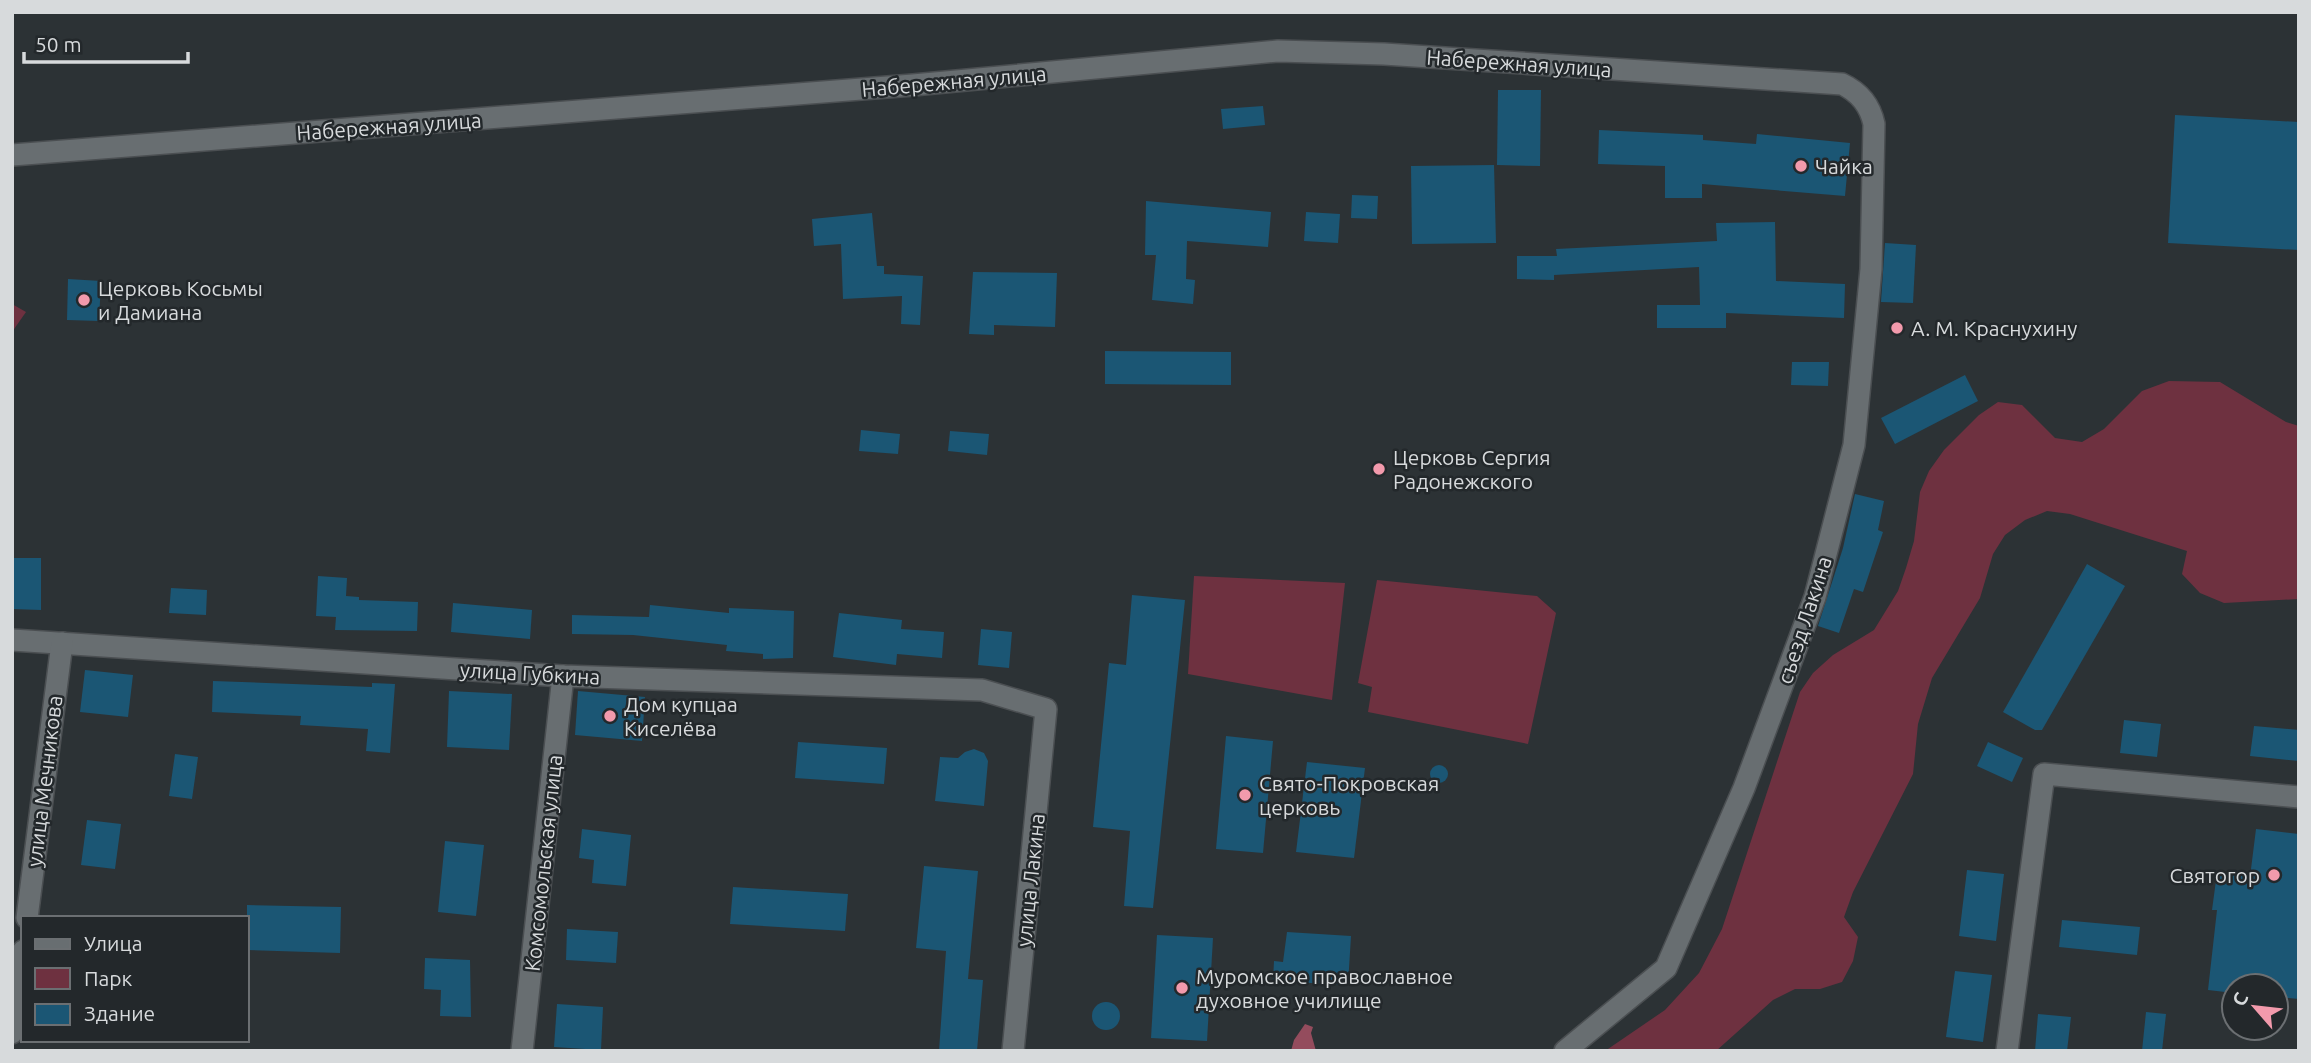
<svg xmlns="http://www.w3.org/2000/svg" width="2311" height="1063" viewBox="0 0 2311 1063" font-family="Ubuntu,sans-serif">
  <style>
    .green { fill: #6e3140 }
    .water { fill: #944c5d }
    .building { fill: #1b5674 }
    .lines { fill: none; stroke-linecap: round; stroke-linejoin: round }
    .minor-casing { stroke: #4b4f52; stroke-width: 24 }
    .minor { stroke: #686e71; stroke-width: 21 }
    .poi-dot { fill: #f29aac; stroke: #23282b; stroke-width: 2.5 }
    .labels { text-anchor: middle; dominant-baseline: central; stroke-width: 5; stroke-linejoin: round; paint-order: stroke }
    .street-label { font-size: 21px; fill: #d7dadc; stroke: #23282b }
    .poi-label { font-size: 21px; fill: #d7dadc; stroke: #23282b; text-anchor: start }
  </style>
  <rect width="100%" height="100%" fill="#2c3235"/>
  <g class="green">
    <path d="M12 304 26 312 12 332Z"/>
    <path d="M2169 381 2220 382 2286 422 2299 426V599L2224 603 2200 593 2182 574 2187 551 2070 514 2047 511 2025 520 2005 535 1993 554 1980 598 1932 678 1918 724 1913 774 1853 892 1844 917 1858 937 1853 961 1842 982 1820 989H1795L1773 1000 1716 1051H1605L1665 1010 1699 973 1722 929 1800 692 1813 673 1833 655 1874 630 1898 591 1906 568 1914 541 1920 492 1929 471 1944 450 1979 415 1998 402 2022 405 2055 438 2082 442 2104 429 2142 391Z"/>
    <path d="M1194 576 1345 583 1332 700 1188 674Z"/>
    <path d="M1377 580 1537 596 1556 613 1528 744 1368 712 1372 687 1358 683Z"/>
  </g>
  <path class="water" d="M1305 1024 1313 1027 1311 1033 1316 1051H1291L1294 1040Z"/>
  <g class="building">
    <path d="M1498 90H1541L1540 166 1497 165Z"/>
    <path d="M1263 106 1265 125 1223 129 1221 109Z"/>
    <path d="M2175 115 2299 122V250L2168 243Z"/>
    <path d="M1599 130 1703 135V140L1756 144 1757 134 1850 143 1845 196 1702 184V198H1665V166L1598 164Z"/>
    <path d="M1494 165 1496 243 1412 244 1411 166Z"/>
    <path d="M1352 195 1378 196 1377 219 1351 218Z"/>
    <path d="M1146 201 1271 212 1268 247 1187 241 1186 279 1195 280 1193 304 1152 300 1156 255H1145Z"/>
    <path d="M1306 212 1340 214 1338 243 1304 241Z"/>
    <path d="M872 213 877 266H884V274L923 276 920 325 901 324 902 296 843 299 841 244 814 246 812 219Z"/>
    <path d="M1775 222 1776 281 1845 284 1844 318 1726 313V328H1657V305H1700L1699 267 1554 275V280L1517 279V256H1557L1556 249 1717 241 1716 223Z"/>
    <path d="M1885 243 1916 245 1913 303 1881 302Z"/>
    <path d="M973 272 1057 273 1055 327 994 325V335L969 334Z"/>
    <path d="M68 279 101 281 99 321 67 320Z"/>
    <path d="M1105 351 1231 352V385L1105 384Z"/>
    <path d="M1792 362H1829L1828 386 1791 385Z"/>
    <path d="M1965 375 1978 401 1895 444 1881 418Z"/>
    <path d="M861 430 900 434 898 454 859 451Z"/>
    <path d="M950 431 989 434 987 455 948 451Z"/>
    <path d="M1855 494 1884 501 1878 530 1883 532 1863 592 1854 589 1839 633 1818 626 1843 548Z"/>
    <path d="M12 558H41V610L12 609Z"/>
    <path d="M2087 564 2125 586 2042 730H2035L2003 712Z"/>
    <path d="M318 576 347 578 346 596 359 597V600L418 602 417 631 335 630 336 617 316 616Z"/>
    <path d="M171 588 207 590 206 615 169 613Z"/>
    <path d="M1132 595 1185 600 1153 908 1124 906 1130 831 1093 827 1109 663 1126 665Z"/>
    <path d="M453 603 532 610 530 639 451 632Z"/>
    <path d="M650 605 729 613V608L794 611 793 658 763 659V654L726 651 727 645 633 635 572 634V615L649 617Z"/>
    <path d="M839 613 902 620 901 629 944 632 942 658 897 654 896 665 833 657Z"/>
    <path d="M981 629 1012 632 1009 668 978 665Z"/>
    <path d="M85 670 133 675 128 717 80 712Z"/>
    <path d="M213 681 372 687V683L395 684 390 753 366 751 368 729 300 725 301 716 212 712Z"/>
    <path d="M449 691 512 694 509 750 447 747Z"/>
    <path d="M578 691 645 697 642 741 575 735Z"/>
    <path d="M2124 720 2161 724 2157 757 2120 753Z"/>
    <path d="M2254 726 2299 730V761L2250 756Z"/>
    <path d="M1226 736 1273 741 1263 853 1216 849Z"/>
    <path d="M798 742 887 748 884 784 795 778Z"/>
    <path d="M1988 742 2023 758 2012 782 1977 766Z"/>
    <path d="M974 749 984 753 988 761 984 806 935 801 940 757 958 758 965 752Z"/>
    <path d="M175 754 198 757 192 799 169 796Z"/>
    <path d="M1307 762 1365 768 1354 858 1296 852Z"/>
    <circle cx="1439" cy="774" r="9"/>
    <path d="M87 820 121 824 115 869 81 865Z"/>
    <path d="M582 829 631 835 626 886 592 883 594 860 579 858Z"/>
    <path d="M2256 829 2299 834V999L2276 997V986H2234V993L2208 990 2217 910H2212L2217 873 2250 877Z"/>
    <path d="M445 841 484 845 476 916 438 912Z"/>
    <path d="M924 866 978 871 968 979 983 980 977 1051H939L946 951 916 948Z"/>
    <path d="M1967 870 2004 874 1996 941 1959 936Z"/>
    <path d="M733 887 848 894 845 931 730 924Z"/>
    <path d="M247 905 341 907 340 953 247 950Z"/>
    <path d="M2062 920 2140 927 2137 955 2059 947Z"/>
    <path d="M567 929 618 932 616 963 566 960Z"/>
    <path d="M1287 932 1351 936 1348 985 1273 981 1274 961 1283 962Z"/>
    <path d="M1157 935 1213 938 1207 1041 1151 1038Z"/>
    <path d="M425 958 470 960 471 1017 440 1016 441 990 424 989Z"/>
    <path d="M1955 971 1992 975 1983 1042 1946 1037Z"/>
    <circle cx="1106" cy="1016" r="14"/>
    <path d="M557 1004 603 1007 601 1050 554 1047Z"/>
    <path d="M2146 1012 2166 1014 2162 1051H2142Z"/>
    <path d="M2038 1014 2071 1017 2067 1051H2035Z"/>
  </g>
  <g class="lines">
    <defs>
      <g id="minor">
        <path d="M12 155 913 85 1278 51 1384 54 1842 84C1859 92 1870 105 1874 124L1871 269 1854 445 1815 597 1744 788 1666 968 1565 1051"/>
        <path d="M12 640 563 676 982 690 1046 709 1013 1051"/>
        <path d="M27 918 62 643"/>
        <path d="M12 1033 23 951"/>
        <path d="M522 1051 563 676"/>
        <path d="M2007 1051 2044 774 2299 797"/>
      </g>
    </defs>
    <use href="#minor" class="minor-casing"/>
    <use href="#minor" class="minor"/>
  </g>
  <g class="poi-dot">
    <circle cx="1801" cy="166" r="7"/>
    <circle cx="84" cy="300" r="7"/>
    <circle cx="1897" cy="328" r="7"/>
    <circle cx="1379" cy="469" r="7"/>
    <circle cx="610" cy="716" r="7"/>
    <circle cx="1245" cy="795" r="7"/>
    <circle cx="2274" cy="875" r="7"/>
    <circle cx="1182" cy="988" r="7"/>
  </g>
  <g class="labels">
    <g class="street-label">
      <text transform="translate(1519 63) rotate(4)">Набережная улица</text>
      <text transform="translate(954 81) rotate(-5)">Набережная улица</text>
      <text transform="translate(389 126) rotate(-4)">Набережная улица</text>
      <text transform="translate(1804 620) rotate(-72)">съезд Лакина</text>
      <text transform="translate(530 673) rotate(3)">улица Губкина</text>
      <text transform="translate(44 781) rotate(-83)">улица Мечникова</text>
      <text transform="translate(543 863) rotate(-84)">Комсомольская улица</text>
      <text transform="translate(1030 880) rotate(-84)">улица Лакина</text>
    </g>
    <g class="poi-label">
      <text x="1815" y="166">Чайка</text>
      <text x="98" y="288">Церковь Косьмы<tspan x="98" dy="24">и Дамиана</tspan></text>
      <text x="1911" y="328">А. М. Краснухину</text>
      <text x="1393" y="457">Церковь Сергия<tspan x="1393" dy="24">Радонежского</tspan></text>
      <text x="624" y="704">Дом купцаа<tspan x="624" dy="24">Киселёва</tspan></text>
      <text x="1259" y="783">Свято-Покровская<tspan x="1259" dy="24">церковь</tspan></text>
      <text x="2260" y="875" text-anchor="end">Святогор</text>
      <text x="1196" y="976">Муромское православное<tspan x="1196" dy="24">духовное училище</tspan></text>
    </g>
  </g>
  <rect width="2311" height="1063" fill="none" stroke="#d7dadc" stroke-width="28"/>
  <rect x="21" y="916" width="228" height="126" fill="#23282b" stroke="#6b6f72" stroke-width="2"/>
  <rect x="35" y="939" width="35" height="10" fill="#686e71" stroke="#6b6f72" stroke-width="2"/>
  <text x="84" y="951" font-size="21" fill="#d7dadc">Улица</text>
  <rect x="35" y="968" width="35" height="21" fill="#6e3140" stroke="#6b6f72" stroke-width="2"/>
  <text x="84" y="986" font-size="21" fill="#d7dadc">Парк</text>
  <rect x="35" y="1004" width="35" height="21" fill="#1b5674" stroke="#6b6f72" stroke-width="2"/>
  <text x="84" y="1021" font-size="21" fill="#d7dadc">Здание</text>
  <g transform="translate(2255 1007) rotate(298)"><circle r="33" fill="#23282b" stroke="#6b6f72" stroke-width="2"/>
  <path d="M0-5L12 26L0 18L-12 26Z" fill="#f29aac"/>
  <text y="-10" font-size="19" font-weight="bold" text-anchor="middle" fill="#d7dadc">С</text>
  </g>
  <path d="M24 52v10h164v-10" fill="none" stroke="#d7dadc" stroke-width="3.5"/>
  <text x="35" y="52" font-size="21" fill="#d7dadc" stroke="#23282b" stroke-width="5" paint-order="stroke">50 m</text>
</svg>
